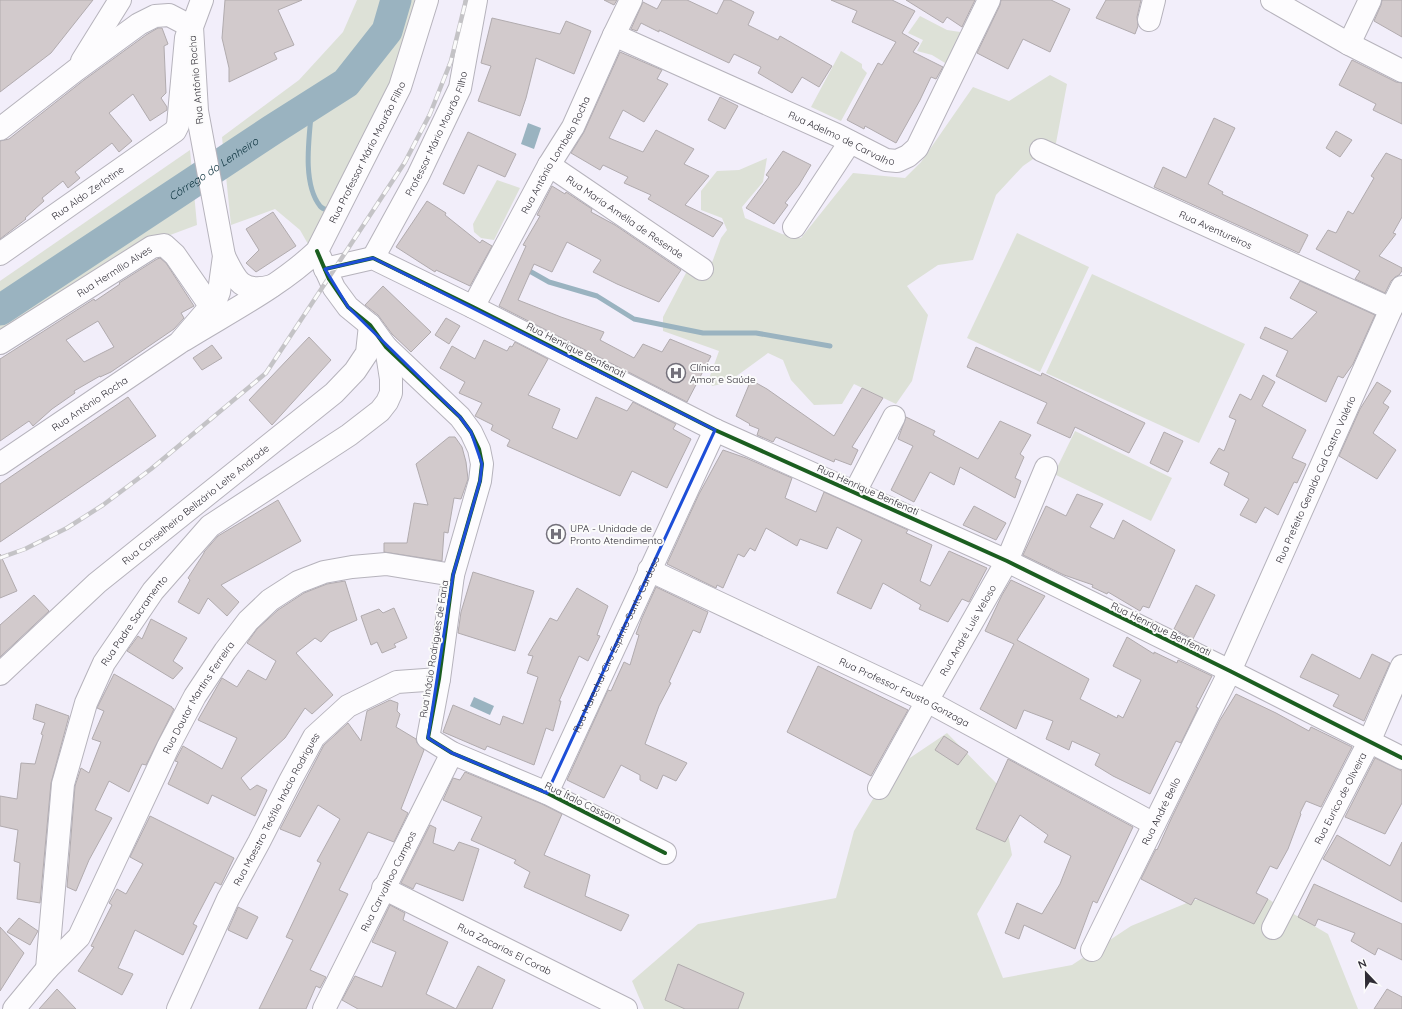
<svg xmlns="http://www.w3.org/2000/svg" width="1402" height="1009" viewBox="0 0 1402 1009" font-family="Quicksand,sans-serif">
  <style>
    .green { fill: #dde1d7 }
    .water { fill: #9ab3c0 }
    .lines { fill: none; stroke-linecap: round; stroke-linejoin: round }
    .stream { stroke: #9ab3c0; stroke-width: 5 }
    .river { stroke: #9ab3c0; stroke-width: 31 }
    .building { fill: #d2cacc; stroke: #b1abae; fill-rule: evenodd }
    .minor-casing { stroke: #b6b3bc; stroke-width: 24 }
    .major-casing { stroke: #b6b3bc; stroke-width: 24 }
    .highway-casing { stroke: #b6b3bc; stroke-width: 24 }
    .minor { stroke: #fdfcfe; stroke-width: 22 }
    .major { stroke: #fdfcfe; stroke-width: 22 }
    .highway { stroke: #fdfcfe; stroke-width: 22 }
    .rail-casing { stroke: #c4c3c6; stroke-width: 4.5 }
    .rail { stroke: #fbfbfb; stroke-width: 3; stroke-dasharray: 9; stroke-linecap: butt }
    .cycleway-casing { stroke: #fbfbfb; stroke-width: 6 }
    .cycleway { stroke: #1b5e20; stroke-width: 4 }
    .marked { fill: none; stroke: #1d4ed8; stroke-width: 3; stroke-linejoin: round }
    .labels { text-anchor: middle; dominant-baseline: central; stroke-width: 4; stroke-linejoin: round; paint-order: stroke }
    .street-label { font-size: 10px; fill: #2f2c35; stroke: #fbfbfb }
    .poi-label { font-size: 10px; fill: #2f2c35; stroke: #fbfbfb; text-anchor: start }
    .water-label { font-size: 11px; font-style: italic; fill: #072e39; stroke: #fbfbfb }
  </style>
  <rect width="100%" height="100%" fill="#f2eefa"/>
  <g class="green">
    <path d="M357 0H421L396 83 318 234 308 244 300 230 275 209 231 225 222 137 299 80 343 32Z"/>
    <path d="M920 16 947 30 967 33 950 66 932 55 917 51 923 40 908 33Z"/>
    <path d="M841 51 862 64V68L867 73 841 121 811 107Z"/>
    <path d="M1050 75 1067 84 1056 143 1023 166 996 195 973 260 938 265 907 286 928 315 912 381 896 404 854 384 842 404 814 405 791 380 783 360 768 353 727 383 712 386 709 379 719 351 663 331V317L687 271 706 279 721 238 727 230 722 218 701 210V191L717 171 739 170 767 158 763 182 742 207 745 218 782 234 801 238 853 173 905 178 921 162 973 87 1009 101Z"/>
    <path d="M190 150 197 225 154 241 0 343V281Z"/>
    <path d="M497 180 520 188 494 240 481 238 474 232 473 224Z"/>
    <path d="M1017 233 1089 267 1040 372 967 338Z"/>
    <path d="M1092 274 1245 344 1199 443 1046 373Z"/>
    <path d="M1075 431 1172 478 1151 521 1054 474Z"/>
    <path d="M947 733 999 786 1012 855 977 914 1003 978 1072 965 1131 926 1194 900 1268 899 1328 934 1358 1009H644L632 981 698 924 836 898 854 831 889 772Z"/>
  </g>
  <g class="water">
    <path d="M528 123 541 128 534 149 521 144Z"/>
    <path d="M474 697 494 706 490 715 470 706Z"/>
  </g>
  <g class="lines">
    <g class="stream">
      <path d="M312 105C310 133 301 182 320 206 322 209 327 210 330 211"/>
      <path d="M526 269 549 282 597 296 634 319 703 333H756L830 346"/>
    </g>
    <path class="river" id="s1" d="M0 310 272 130 346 83 387 31 396 0"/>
  </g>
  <g class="building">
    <path d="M0 0H93L51 53 0 92Z"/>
    <path d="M225 0H302L278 10 294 45 274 53 277 59 229 82V68L222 38Z"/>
    <path d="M604 0H617L614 5Z"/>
    <path d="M662 0H687L717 14 724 0H730L754 12 748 25 778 40 780 36 832 66 819 87 802 77 792 93 758 73 761 67 734 54 729 63 659 30V32L641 23 637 31 631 29 643 2 657 9Z"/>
    <path d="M831 0H892L915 11 902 33 919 43 913 52 943 67 936 79 931 77 920 100 896 143 865 126 864 129 847 120 878 63 882 65 896 42 852 22 857 11Z"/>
    <path d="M906 0H975L962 27 947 17 943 23Z"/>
    <path d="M1001 0H1051L1070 9 1050 52 1023 39 1008 69 977 53 1000 5Z"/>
    <path d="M1106 0H1141L1137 17 1138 26 1135 34 1096 18Z"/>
    <path d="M1382 0H1402V37L1374 21 1381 5Z"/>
    <path d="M492 18 560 34 566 21 591 31 574 74 536 58 526 98 520 116 478 101 491 66 481 63Z"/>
    <path d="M158 28H162L168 44 164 46 166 93 161 98 167 107V110L150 121 133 94 109 113 132 141 119 152 112 143 75 172 80 178 68 188 63 181 42 198 44 201 25 218 26 219 0 239V141L9 139 84 80 146 35Z"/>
    <path d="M620 52 662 70 657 79 668 84 644 122 623 110 609 138 643 152 656 130 694 149 684 164 709 176 685 205 723 223 713 237 648 199 651 195 624 183 628 177 603 165 600 170 571 153 584 132Z"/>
    <path d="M1352 60 1396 82 1402 83V124L1373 110 1376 104 1339 85Z"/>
    <path d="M720 97 738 106 725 129 708 120Z"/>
    <path d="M1214 118 1235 128 1208 184 1223 192 1222 194 1308 235 1299 253 1154 187 1163 167 1186 178Z"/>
    <path d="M1336 131 1352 140 1340 157 1326 148Z"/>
    <path d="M468 132 516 154 505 177 478 165 464 194 443 184Z"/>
    <path d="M783 151 811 165 799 185 785 203 788 205 774 224 746 208 769 177 766 175Z"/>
    <path d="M1386 153 1402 160V217L1393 233 1396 234 1379 256 1402 268V271L1399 275 1395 277 1391 281 1385 293 1355 279 1360 271 1316 249 1328 230 1336 233 1348 211 1353 214 1374 178 1371 176Z"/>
    <path d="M552 186 565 194 566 192 592 209 591 212 615 225 681 270 659 302 617 284 593 272 601 260 567 242 552 272 534 264 518 300 561 317 604 332 600 340 634 358 643 344 662 352 670 339 711 356 687 402 499 306 526 246 523 245 540 216 537 215Z"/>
    <path d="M427 201 446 213 445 215 480 243 482 240 492 246 470 286 436 270 435 272 396 247Z"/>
    <path d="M273 212 296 246 256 272 246 263 259 250 246 229Z"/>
    <path d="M160 258 166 263 194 306 181 313 184 318 174 329 111 372 100 377V376L74 391 75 393 52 409 33 426 29 421 0 441V359L94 299 95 301 120 284 119 283 157 259ZM98 321 114 347 84 362 66 340Z"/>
    <path d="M1300 281 1375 315 1353 364 1343 378 1338 376 1326 402 1276 376 1288 351 1260 338 1265 327 1292 339 1317 312 1290 298Z"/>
    <path d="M383 286 431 332 411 352 392 334 378 315 365 305Z"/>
    <path d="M446 318 460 326 449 344 435 335Z"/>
    <path d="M309 337 331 360 272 425 249 400Z"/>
    <path d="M484 340 507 351 510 346 512 347 515 342 548 359 528 395 560 409 552 428 577 439 596 397 627 411 633 402 676 424 673 429 691 439 667 488 632 471 620 496 507 446 510 440 491 430 493 425 475 416 482 403 459 393 465 382 440 368 452 346 475 359Z"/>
    <path d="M212 345 222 358 202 370 193 358Z"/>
    <path d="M976 347 1041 376 1042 373 1145 423 1129 453 1075 427 1070 438 1037 423 1047 403 967 367Z"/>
    <path d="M1263 375 1275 382 1262 406 1306 430 1292 458 1306 464 1297 483 1294 482 1278 515 1265 507 1256 523 1240 515 1249 499 1224 485 1229 473 1210 463 1219 448 1224 451 1236 420 1229 417 1240 394 1251 400Z"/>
    <path d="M751 380 767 389 834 436 862 388 883 398 852 447 858 450 851 465 835 459 834 462 776 437 773 442 757 435 759 429 749 425 750 424 736 416Z"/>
    <path d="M1377 382 1391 391 1383 403 1389 407 1373 433 1396 450 1377 479 1339 456 1360 409Z"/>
    <path d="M128 397 156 436 0 542V484Z"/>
    <path d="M906 417 935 431 933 435 978 459 1000 421 1031 435 1020 454 1024 457 1015 478 1021 481 1015 498 960 467 954 485 930 472 914 502 891 490 913 446 898 439Z"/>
    <path d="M1164 432 1183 441 1168 472 1150 463Z"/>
    <path d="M449 437H455L462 447 466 462 468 479 461 499 454 498 448 533 444 532 442 561 384 552V543H407L414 503 428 505 416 464Z"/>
    <path d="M723 450 746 458 792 478 785 498 816 512 824 492 908 530 906 533 932 545 920 581 930 586 949 551 987 568 969 602 962 599 948 622 919 609 921 605 883 583 871 609 837 593 862 540 837 527 827 549 800 539 797 546 766 528 755 551 750 548 744 557 738 554 723 588 717 585 716 588 667 564 699 494Z"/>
    <path d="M1077 494 1103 504 1090 527 1114 539 1123 520 1175 550 1149 608 1143 606 1140 611 1108 592 1107 594 1092 587 1093 585 1064 575 1023 555 1046 506 1066 516Z"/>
    <path d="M278 500 301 541 221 585 239 602 227 616 208 598 199 614 178 602 190 580 188 578 204 553V552L218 536Z"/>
    <path d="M974 506 1006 523 996 540 963 525Z"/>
    <path d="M0 554 17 591 0 598Z"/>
    <path d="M473 572 534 591 515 651 458 633 461 612Z"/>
    <path d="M1011 580 1045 596 1017 640 1089 679 1080 699 1117 718 1118 715 1123 718 1141 680 1113 666 1127 637 1154 654V652L1177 663 1178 660 1212 676 1196 707 1198 708 1181 743 1176 741 1150 794 1113 776 1095 765 1100 754 1072 741 1069 750 1046 739 1053 721 1024 710 1016 729 980 709 1014 644 985 631 1002 595Z"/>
    <path d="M345 581 357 620 330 632 321 642 315 638 296 653 333 695 312 714 305 708 285 738 241 778 250 790 257 785 267 790 255 816 212 795 208 804 168 784 178 762 175 761 183 746 222 769 237 738 198 720 222 678 237 687 248 670 266 680 276 661 247 643 257 629 278 610 304 593 327 584Z"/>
    <path d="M1196 585 1215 595 1193 639 1174 629Z"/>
    <path d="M656 587 708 612 700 633 693 630 669 682 671 683 659 706 645 744 687 763 676 781 663 775 657 789 640 780V775L621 765 604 798 567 780 608 690 611 691 624 662 630 665 639 635 636 634 642 618Z"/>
    <path d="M577 588 608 606 597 635 600 636 588 661 579 656 559 701H561L553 731 546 728 534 765 487 746 485 750 443 732 453 705 500 725 503 716 523 724 538 677 527 673 533 656 528 655 550 618 557 621Z"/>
    <path d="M34 595 49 611 0 657V625Z"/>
    <path d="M394 608 407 638 394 644 396 647 382 653 377 642 371 645 361 616 379 609 383 613Z"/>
    <path d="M151 619 187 638 173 661 183 668 173 679 127 651 138 636 142 639Z"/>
    <path d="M1312 654 1360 679 1372 654 1390 663 1364 721 1333 706 1339 695 1300 677Z"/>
    <path d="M818 666 908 710 871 776 787 732Z"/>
    <path d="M114 674 172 707V708L174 709 146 765 142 764 129 792 109 781 95 810 112 818 89 860 76 891 67 887 75 786 81 768 89 773 101 742 92 739 104 711 97 708Z"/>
    <path d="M1236 694 1276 713 1309 731 1311 727 1352 747 1321 807 1306 801 1300 813 1301 814 1288 849 1277 869 1270 866 1256 893 1268 899 1254 924 1195 898 1191 905 1141 879 1156 849 1157 850 1172 817 1220 720Z"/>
    <path d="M390 700 398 703 397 711 400 714 396 727 416 739 417 743 424 750 401 809 408 813 394 842 368 832 339 890 348 894 310 970 326 977 320 988 316 986 306 1009H259L293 940 286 937 321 863 317 861 340 819 318 805 300 837 280 829 324 745 348 723 361 741 367 711Z"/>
    <path d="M36 704 69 716 51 783 40 903 17 899 20 863 14 861 18 830 0 826V796L17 799 21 763 35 764 43 735 41 734 45 723 33 719Z"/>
    <path d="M944 736 968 752 958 765 935 750Z"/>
    <path d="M1375 758 1402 771V803L1385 834 1345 817Z"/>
    <path d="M1008 759 1133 827 1097 903 1093 901 1075 949 1024 925 1019 939 1005 933 1017 903 1042 914 1060 884 1071 856 1044 842 1048 835 1020 815 1005 842 976 829Z"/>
    <path d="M465 772 542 804 562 814 544 855 590 875 585 896 629 915 621 931 524 887 530 872 514 863 516 860 471 840 482 817 443 800 453 778 460 780Z"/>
    <path d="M150 816 234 858 221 885 215 882 193 924 197 926 183 955 135 930 118 968 133 974 122 995 78 971 94 947 91 946 112 905 109 903 117 889 126 894 143 864 130 857Z"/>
    <path d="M430 825 436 828 433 843 454 851 459 842 479 849 463 901 416 883 413 889 401 883Z"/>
    <path d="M1337 835 1390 866 1402 842V902L1323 859Z"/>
    <path d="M1314 884 1402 924V960L1378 948 1375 955 1351 941 1355 933 1318 919 1315 926 1298 917Z"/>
    <path d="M390 905 405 913 403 920 448 942 426 994 456 1009H358L342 1000 355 976 382 987 396 952 372 942Z"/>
    <path d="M238 907 258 917 247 939 228 930Z"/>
    <path d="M19 918 38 931 30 945 7 932Z"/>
    <path d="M0 927 24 953 0 991Z"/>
    <path d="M678 964 744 993 738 1009H685L665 1000Z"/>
    <path d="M478 966 505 980 492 1009H456Z"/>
    <path d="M57 989 76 1009H39Z"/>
    <path d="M1387 989 1402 997V1009H1374Z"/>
  </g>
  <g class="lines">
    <defs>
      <g id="minor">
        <path d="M1272 0 1349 44 1402 71"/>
        <path d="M1149 20 1154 0"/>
        <path id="s2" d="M614 35 837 135 886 160 897 161 908 156 917 148 989 0"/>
        <path d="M1349 44 1370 0"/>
        <path id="s3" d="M1041 150 1391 309"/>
        <path id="s4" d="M549 165 702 269"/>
        <path d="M794 227 850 142"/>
        <path id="s5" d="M0 254 175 131 178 125 186 38 187 35"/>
        <path d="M320 257 334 288 348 307 370 325 386 347 460 417 471 432 479 449 482 464 480 481 453 575 439 679 428 738 452 753 547 793 665 853"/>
        <path id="s6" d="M373 258 418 176 460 88 476 0"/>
        <path d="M325 269 373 258 473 307 715 430 1007 561 1230 671 1402 758"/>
        <path id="s7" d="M473 307 549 165 573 127 614 35 631 0"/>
        <path id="s8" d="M0 343 152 247 164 245 175 255 211 307"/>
        <path d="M855 492 894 417"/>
        <path id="s9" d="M649 570 927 701 1154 824"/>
        <path id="s10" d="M0 674 97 583 334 393 355 371 367 353 370 325"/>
        <path id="s11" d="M879 788 927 701 1007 561 1046 468"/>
        <path id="s12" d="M547 793 715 430"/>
        <path id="s13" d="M383 888 626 1009"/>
        <path id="s14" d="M1273 928 1369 742 1402 666"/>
        <path id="s15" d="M1092 950 1230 671 1391 309 1402 287"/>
        <path id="s16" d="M47 969 63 784 86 703 104 663 153 591 210 526 349 435 380 411 387 402 391 393V379L386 347"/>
        <path id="s17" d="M14 1009 47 969 79 937 168 747 195 696 225 651 248 621 270 600 298 582 324 572 352 567 386 564 453 575"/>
        <path id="s18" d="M178 1009 228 899 259 842 290 781 314 737 348 706 397 682 439 679"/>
        <path id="s19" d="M324 1009 452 753"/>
      </g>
      <g id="major">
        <path d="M224 256C236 281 242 294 272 286"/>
        <path id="s20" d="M184 340C229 312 279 287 317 251L400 87 427 0"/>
      </g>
      <g id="highway">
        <path d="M82 61 120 0"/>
        <path d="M0 129 76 70 139 24 155 16 169 15 192 27"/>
        <path id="s21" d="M0 464 179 343 216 300 219 292 224 256 197 111 192 27 202 0"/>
      </g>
    </defs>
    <use href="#minor" class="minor-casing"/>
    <use href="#major" class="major-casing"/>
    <use href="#highway" class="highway-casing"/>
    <use href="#minor" class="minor"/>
    <use href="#major" class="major"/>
    <use href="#highway" class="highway"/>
    <defs>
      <path id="rail" d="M0 558 25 549 67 528 103 505 151 469 266 373 405 162 430 114 451 61 466 0"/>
    </defs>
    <use href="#rail" class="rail-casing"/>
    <use href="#rail" class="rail"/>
    <defs>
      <g id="cycleway">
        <path d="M317 251 329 279 348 307 370 325 386 347 460 417 471 432 479 449 482 464 480 481 453 575 439 679 428 738 452 753 547 793 665 853"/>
        <path d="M325 269 373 258 473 307 715 430 1007 561 1230 671 1402 758"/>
      </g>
    </defs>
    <use href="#cycleway" class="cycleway-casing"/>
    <use href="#cycleway" class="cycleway"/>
  </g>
  <path class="marked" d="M373 258 715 430 547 793 452 753 428 738 453 575 480 481 482 464 471 432 460 417 348 307 325 269Z"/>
  <defs>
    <symbol id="hospital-ring" viewBox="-11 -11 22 22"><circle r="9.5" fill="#fbfbfb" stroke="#73707a" stroke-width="1.5"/><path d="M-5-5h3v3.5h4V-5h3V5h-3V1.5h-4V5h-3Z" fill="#73707a"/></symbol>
  </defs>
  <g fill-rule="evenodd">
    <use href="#hospital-ring" x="665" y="362" width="22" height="22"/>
    <use href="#hospital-ring" x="545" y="523" width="22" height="22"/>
  </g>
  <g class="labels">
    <g class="street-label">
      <text transform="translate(196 80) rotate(-95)">Rua Antônio Rocha</text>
      <text stroke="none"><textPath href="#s6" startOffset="140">Professor Mário Mourão Filho</textPath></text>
      <text stroke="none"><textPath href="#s2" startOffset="250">Rua Adelmo de Carvalho</textPath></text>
      <text stroke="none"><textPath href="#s20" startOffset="271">Rua Professor Mário Mourão Filho</textPath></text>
      <text stroke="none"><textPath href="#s7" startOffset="173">Rua Antônio Lombelo Rocha</textPath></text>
      <text stroke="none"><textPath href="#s5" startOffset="107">Rua Aldo Zerlotine</textPath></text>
      <text stroke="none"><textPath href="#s4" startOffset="92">Rua Maria Amélia de Resende</textPath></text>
      <text stroke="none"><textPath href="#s3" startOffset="192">Rua Aventureiros</textPath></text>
      <text stroke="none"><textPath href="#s8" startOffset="135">Rua Hermílio Alves</textPath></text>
      <text transform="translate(576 350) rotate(27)">Rua Henrique Benfenati</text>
      <text stroke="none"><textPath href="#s21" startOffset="108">Rua Antônio Rocha</textPath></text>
      <text stroke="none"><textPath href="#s15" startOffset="521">Rua Prefeito Geraldo Cid Castro Valério</textPath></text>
      <text transform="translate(868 490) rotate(24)">Rua Henrique Benfenati</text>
      <text stroke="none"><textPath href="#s10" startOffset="259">Rua Conselheiro Belizário Leite Andrade</textPath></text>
      <text stroke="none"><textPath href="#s16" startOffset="366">Rua Padre Sacramento</textPath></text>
      <text transform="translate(1161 629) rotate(26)">Rua Henrique Benfenati</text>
      <text stroke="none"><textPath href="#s11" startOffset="181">Rua André Luís Veloso</textPath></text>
      <text stroke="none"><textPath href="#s12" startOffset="164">Rua Marechal Ciro Espírito Santo Cardoso</textPath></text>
      <text transform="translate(434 649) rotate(-81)">Rua Inácio Rodrigues de Faria</text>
      <text stroke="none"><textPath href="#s9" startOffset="283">Rua Professor Fausto Gonzaga</textPath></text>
      <text stroke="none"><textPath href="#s17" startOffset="365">Rua Doutor Martins Ferreira</textPath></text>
      <text stroke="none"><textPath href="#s14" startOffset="146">Rua Eurico de Oliveira</textPath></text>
      <text transform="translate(583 803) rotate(26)">Rua Ítalo Cassano</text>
      <text stroke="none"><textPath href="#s18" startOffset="223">Rua Maestro Teófilo Inácio Rodrigues</textPath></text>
      <text stroke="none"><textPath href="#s15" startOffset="155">Rua André Bello</textPath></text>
      <text stroke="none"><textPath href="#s19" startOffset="143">Rua Carvalhoo Campos</textPath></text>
      <text stroke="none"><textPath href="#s13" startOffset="136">Rua Zacarias El Corab</textPath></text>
    </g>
    <g class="poi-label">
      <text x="690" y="367">Clínica<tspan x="690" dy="12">Amor e Saúde</tspan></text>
      <text x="570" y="528">UPA - Unidade de<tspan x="570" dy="12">Pronto Atendimento</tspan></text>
    </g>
    <g class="water-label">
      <text stroke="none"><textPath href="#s1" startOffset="256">Córrego do Lenheiro</textPath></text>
    </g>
  </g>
  <g transform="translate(1366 973) rotate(338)" stroke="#fbfbfb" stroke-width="3" paint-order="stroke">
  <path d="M0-3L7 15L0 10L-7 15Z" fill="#2f2c35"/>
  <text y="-6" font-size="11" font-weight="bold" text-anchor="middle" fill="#2f2c35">N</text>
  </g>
</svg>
